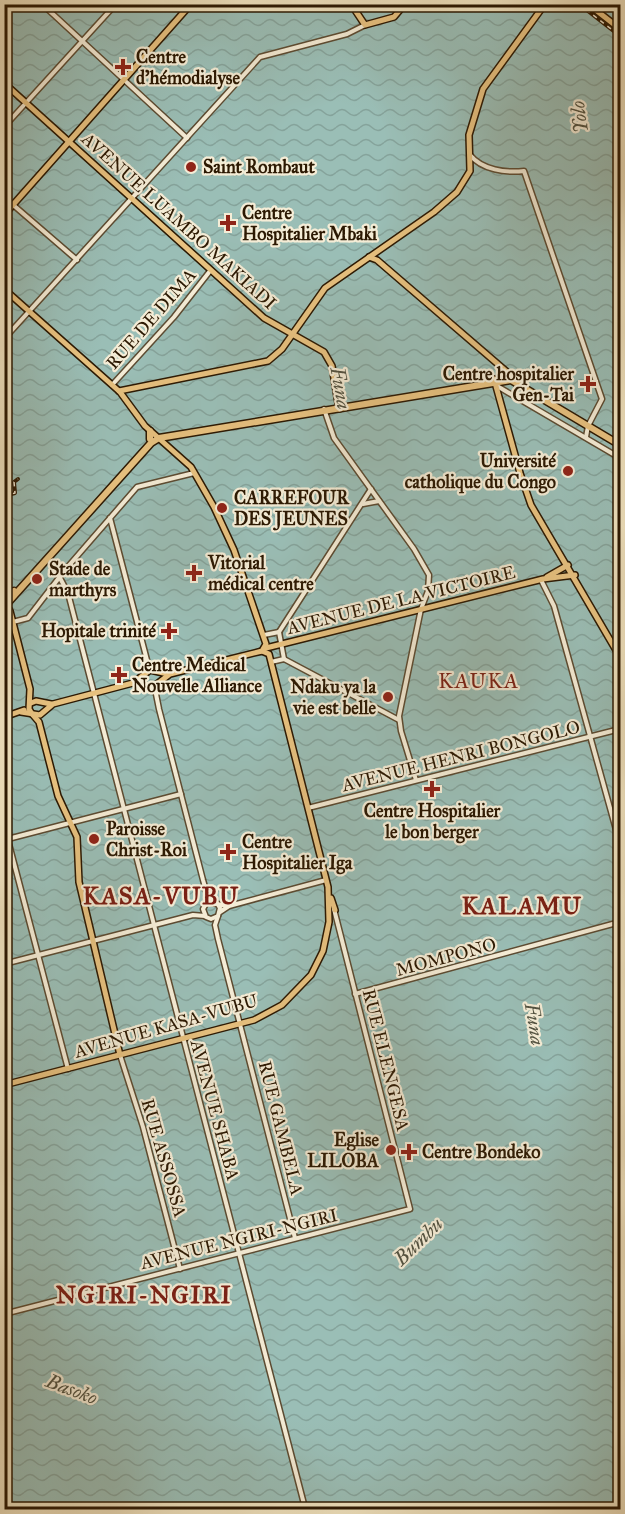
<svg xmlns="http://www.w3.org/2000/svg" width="625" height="1514" viewBox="0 0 625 1514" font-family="'IM FELL Great Primer',serif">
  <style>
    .water { fill: url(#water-waves); stroke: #6e7c6e; stroke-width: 1.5 }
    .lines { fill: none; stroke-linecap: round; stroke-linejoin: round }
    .minor-casing { stroke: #5c4b32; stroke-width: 7 }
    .major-casing { stroke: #2b1802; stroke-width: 8 }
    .highway-casing { stroke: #2b1802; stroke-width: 9 }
    .minor { stroke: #f5edd7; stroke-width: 4 }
    .major { stroke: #e8c280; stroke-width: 5 }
    .highway { stroke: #e8c280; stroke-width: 6 }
    .rail-casing { stroke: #2b1802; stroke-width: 4 }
    .rail { stroke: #f5edd7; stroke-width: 1.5; stroke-dasharray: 4.5; stroke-linecap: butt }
    .poi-dot { fill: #8f2418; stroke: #f5edd7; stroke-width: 2 }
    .labels { text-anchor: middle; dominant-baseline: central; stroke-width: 4.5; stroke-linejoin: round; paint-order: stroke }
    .poi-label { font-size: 18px; font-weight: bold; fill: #2b1802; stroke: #f5edd7; text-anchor: start }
    .street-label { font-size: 18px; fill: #2b1802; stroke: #f5edd7 }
    .water-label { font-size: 20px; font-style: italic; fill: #525241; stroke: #f5edd7 }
    .quarter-label { font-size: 21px; letter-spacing: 1.5px; fill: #7a1f14; stroke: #f5edd7 }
    .district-label { font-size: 24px; font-weight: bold; letter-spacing: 1.5px; fill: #7a1f14; stroke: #f5edd7 }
  </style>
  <defs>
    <pattern id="water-waves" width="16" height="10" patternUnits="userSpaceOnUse" patternTransform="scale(1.5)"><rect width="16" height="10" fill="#9abeb6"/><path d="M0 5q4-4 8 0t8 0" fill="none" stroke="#85a39b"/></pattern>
  </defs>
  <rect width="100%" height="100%" fill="#f0e4c1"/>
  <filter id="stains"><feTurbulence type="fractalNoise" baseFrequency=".00333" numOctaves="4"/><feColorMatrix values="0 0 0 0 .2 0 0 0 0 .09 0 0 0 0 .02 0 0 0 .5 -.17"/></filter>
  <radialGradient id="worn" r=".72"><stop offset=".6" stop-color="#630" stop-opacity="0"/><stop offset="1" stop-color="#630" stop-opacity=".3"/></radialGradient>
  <path class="water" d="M5 5H620V1509L5 1510Z"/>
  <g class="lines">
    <defs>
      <g id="minor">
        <path d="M42 4 187 138"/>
        <path d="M4 127 116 4"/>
        <path d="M470 155C482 170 506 173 524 171L602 399 588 426 586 437"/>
        <path d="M4 197 77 260"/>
        <path d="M4 339 260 57 347 34 365 25"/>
        <path d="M112 385 174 317 210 271"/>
        <path d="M497 386 620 458"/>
        <path d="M324 409 334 438 414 549 429 575 428 591 421 609 399 716 401 731 416 780"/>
        <path d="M363 504 379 501"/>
        <path d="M110 518 148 664"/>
        <path d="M60 578 68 593 304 1504 309 1510"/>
        <path d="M541 580 554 606 620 844"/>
        <path d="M13 622 28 618 65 570 137 487 194 473"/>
        <path d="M279 632 371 489"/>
        <path d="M279 632 284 659"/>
        <path d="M264 635 279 632"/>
        <path d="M284 659 399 720"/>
        <path d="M271 662 284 659"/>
        <path d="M158 685 156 694 159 709 203 880 207 894 215 902"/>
        <path d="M308 808 620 729"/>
        <path d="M4 825 68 1069"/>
        <path d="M4 840 181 794"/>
        <path d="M217 903 220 908 218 916 211 919 206 917 203 909 207 902 227 906"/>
        <path d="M220 912 229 906 326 880"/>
        <path d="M218 916 215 925 218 939 295 1238"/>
        <path d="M4 964 193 915 205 916"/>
        <path d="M355 994 620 922"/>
        <path d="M120 1055 143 1127 180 1269"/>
        <path d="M4 1063 10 1084"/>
        <path d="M4 1314 410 1209 334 909"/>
      </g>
      <g id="major">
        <path d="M351 4 365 25 394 17 405 4"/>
        <path d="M588 4 620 29"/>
        <path d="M4 83 264 318 324 352 332 366 339 409"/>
        <path d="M4 215 191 4"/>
        <path d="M369 257 377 260 514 378"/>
        <path d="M4 289 120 392 145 426 191 467 214 507 234 550 266 644 262 651 170 674 153 687 133 683"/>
        <path d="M494 379 520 473 531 505 620 657"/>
        <path d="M119 391 268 361 282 349 325 288 434 212 457 192 470 171 469 135 483 89 545 4"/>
        <path d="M547 577 568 565"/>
        <path d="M4 601 10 611 30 689 29 709 32 714"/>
        <path d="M266 648 543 579 575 575"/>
        <path d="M31 703 36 701 51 704"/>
        <path d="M21 712 40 715 53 704 133 683 150 670 168 674"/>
        <path d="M33 715 39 722 58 796 77 837 79 882 120 1055"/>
        <path d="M4 717 24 710"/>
        <path d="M331 898 335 910"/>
        <path d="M4 1085 254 1020 282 1005 311 975 323 951 329 922 328 887 271 662 269 654 262 651"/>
      </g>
      <g id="highway">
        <path d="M500 378 501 370"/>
        <path d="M150 439V431"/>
        <path d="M4 596 14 591"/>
        <path d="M4 607 151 443 159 438 511 380 620 445"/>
      </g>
    </defs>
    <use href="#minor" class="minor-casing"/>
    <use href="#major" class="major-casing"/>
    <use href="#highway" class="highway-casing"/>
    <use href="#minor" class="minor"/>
    <use href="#major" class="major"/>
    <use href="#highway" class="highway"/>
    <defs>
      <g id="rail">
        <path d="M579 4 620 36"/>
        <path d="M4 496 15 493 14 482 18 479"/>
      </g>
    </defs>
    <use href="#rail" class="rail-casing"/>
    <use href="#rail" class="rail"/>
  </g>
  <g class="poi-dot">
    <path d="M120 58h6v6h6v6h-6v6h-6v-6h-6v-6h6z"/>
    <circle cx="191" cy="167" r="6"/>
    <path d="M225 214h6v6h6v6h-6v6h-6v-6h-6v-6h6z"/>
    <path d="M585 375h6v6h6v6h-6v6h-6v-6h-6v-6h6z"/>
    <circle cx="568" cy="471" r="6"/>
    <circle cx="222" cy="508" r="6"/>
    <path d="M191 564h6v6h6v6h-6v6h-6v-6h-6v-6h6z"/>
    <circle cx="37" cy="579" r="6"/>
    <path d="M166 622h6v6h6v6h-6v6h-6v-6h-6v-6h6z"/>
    <path d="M116 666h6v6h6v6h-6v6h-6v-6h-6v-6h6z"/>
    <circle cx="388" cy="697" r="6"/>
    <path d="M429 780h6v6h6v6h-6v6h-6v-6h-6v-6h6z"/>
    <circle cx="94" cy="839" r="6"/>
    <path d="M225 843h6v6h6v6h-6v6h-6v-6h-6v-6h6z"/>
    <circle cx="391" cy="1150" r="6"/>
    <path d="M406 1143h6v6h6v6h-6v6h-6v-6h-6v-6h6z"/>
  </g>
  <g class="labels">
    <g class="poi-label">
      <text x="136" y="57">Centre<tspan x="136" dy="21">d'hémodialyse</tspan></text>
      <text x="203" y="167">Saint Rombaut</text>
      <text x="242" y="213">Centre<tspan x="242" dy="21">Hospitalier Mbaki</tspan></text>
      <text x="574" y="374" text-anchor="end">Centre hospitalier<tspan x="574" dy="21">Gen-Tai</tspan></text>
      <text x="556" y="461" text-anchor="end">Université<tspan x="556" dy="21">catholique du Congo</tspan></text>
      <text x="234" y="498">CARREFOUR<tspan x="234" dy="21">DES JEUNES</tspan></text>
      <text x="208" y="563">Vitorial<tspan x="208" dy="21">médical centre</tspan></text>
      <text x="49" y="569">Stade de<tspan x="49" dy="21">marthyrs</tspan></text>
      <text x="156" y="631" text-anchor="end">Hopitale trinité</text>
      <text x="132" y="665">Centre Medical<tspan x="132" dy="21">Nouvelle Alliance</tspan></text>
      <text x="376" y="687" text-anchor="end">Ndaku ya la<tspan x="376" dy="21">vie est belle</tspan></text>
      <text x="432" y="811" text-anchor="middle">Centre Hospitalier<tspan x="432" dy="21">le bon berger</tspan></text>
      <text x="106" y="829">Paroisse<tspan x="106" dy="21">Christ-Roi</tspan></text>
      <text x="242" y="842">Centre<tspan x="242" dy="21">Hospitalier Iga</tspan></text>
      <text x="379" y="1140" text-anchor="end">Eglise<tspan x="379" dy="21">LILOBA</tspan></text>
      <text x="422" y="1152">Centre Bondeko</text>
    </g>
    <g class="street-label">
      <text transform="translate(179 221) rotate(42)">AVENUE LUAMBO MAKIADI</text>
      <text transform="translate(151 319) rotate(-49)">RUE DE DIMA</text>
      <text transform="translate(401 600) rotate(-14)">AVENUE DE LA VICTOIRE</text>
      <text transform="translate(461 756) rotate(-14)">AVENUE HENRI BONGOLO</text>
      <text transform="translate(446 957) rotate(-15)">MOMPONO</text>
      <text transform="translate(166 1026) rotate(-16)">AVENUE KASA-VUBU</text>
      <text transform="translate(386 1060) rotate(76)">RUE ELENGESA</text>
      <text transform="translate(215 1110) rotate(75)">AVENUE SHABA</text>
      <text transform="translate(281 1128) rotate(76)">RUE GAMBELA</text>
      <text transform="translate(164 1158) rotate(74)">RUE ASSOSSA</text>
      <text transform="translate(239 1239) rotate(-14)">AVENUE NGIRI-NGIRI</text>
    </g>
    <g class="water-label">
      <text transform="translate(579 117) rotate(-97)">Yolo</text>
      <text transform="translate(341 388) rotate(80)">Funa</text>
      <text transform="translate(535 1024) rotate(81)">Funa</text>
      <text transform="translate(418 1241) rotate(-44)">Bumbu</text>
      <text transform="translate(72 1389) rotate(21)">Basoko</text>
    </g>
    <g class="quarter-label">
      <text x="479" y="681">KAUKA</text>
    </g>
    <g class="district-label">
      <text x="161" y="896">KASA-VUBU</text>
      <text x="522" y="906">KALAMU</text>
      <text x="144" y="1295">NGIRI-NGIRI</text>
    </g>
  </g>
  <rect width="625" height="1514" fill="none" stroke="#f0e4c1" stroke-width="24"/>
  <rect x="6" y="6" width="613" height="1502" fill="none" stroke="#2b1802" stroke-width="3"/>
  <rect x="12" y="12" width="601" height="1490" fill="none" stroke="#2b1802" stroke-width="1.5"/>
  <rect width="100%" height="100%" filter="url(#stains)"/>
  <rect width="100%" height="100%" fill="url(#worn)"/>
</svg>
